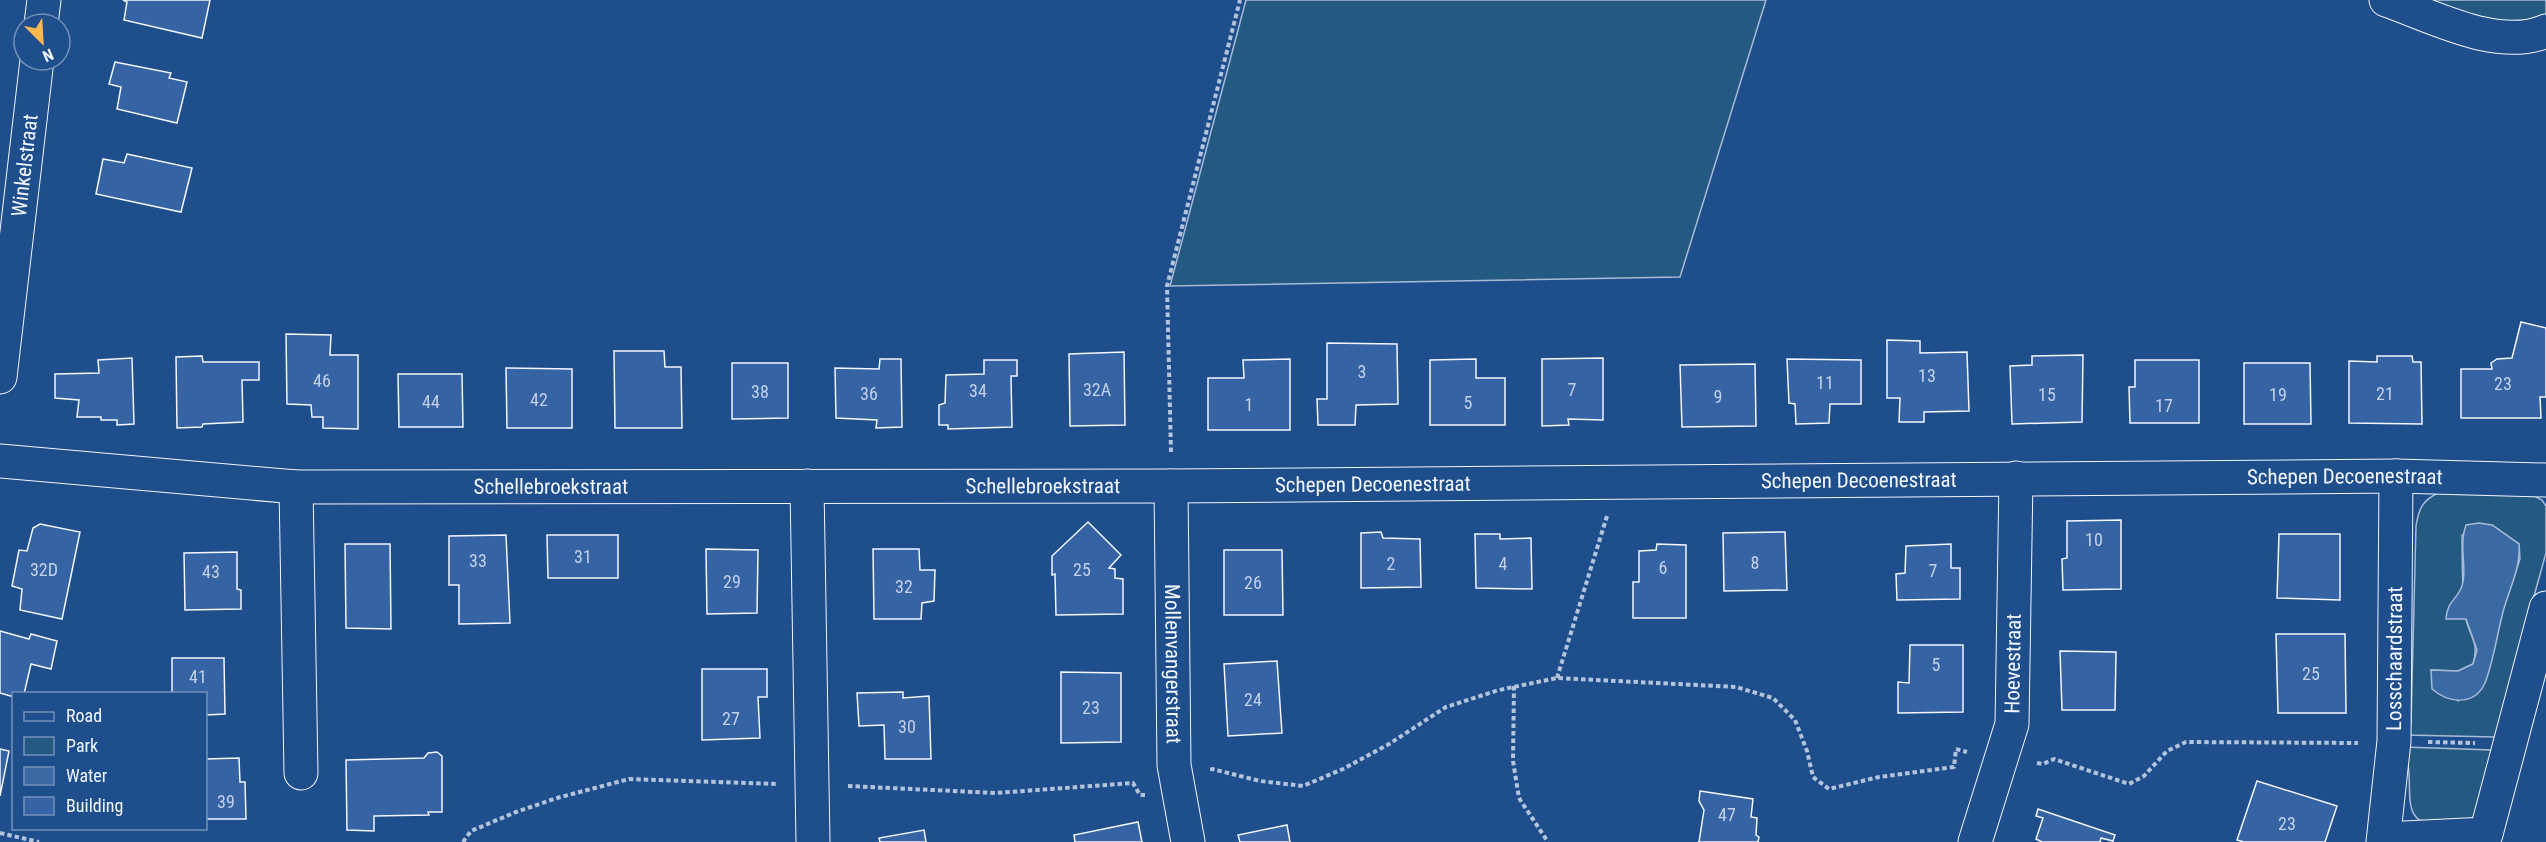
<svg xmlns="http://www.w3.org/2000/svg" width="2546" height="842" viewBox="0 0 2546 842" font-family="'Roboto Condensed',sans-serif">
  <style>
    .green { fill: #245a82; stroke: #a8bbd7; stroke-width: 1.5; fill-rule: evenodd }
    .water { fill: #3b69a3; stroke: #a8bbd7; stroke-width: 1.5 }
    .building { fill: #3563a3; stroke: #f2f6ff; stroke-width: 1.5 }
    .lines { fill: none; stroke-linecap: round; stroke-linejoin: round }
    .minor-casing { stroke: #f2f6ff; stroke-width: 35 }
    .path { stroke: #b3c4dc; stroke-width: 4; stroke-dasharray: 4.5 3; stroke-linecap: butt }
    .minor { stroke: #1f4e8c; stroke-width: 33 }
    .labels { text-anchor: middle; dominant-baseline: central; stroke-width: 4.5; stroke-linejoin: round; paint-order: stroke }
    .number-label { font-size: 18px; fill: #c3d1e8 }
    .street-label { font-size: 21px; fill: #f2f6ff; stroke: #1f4e8c }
  </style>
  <rect width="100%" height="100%" fill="#1f4e8c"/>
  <g class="green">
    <path d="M1246 0H1766L1680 277 1170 286Z"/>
    <path d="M2421 0H2546V16L2539 19 2488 26Z"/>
    <path d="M2440 492 2529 493 2542 500 2546 506V553L2495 737 2407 735 2411 723 2416 526C2419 507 2423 500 2440 492ZM2492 525 2519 544 2520 559 2506 601 2458 701 2431 670 2458 671 2473 664C2480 640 2468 635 2465 615 2462 588 2462 561 2462 535Z"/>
    <path d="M2404 747 2492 750 2475 816C2465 823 2455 823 2444 824 2399 829 2413 792 2408 765 2407 759 2404 754 2404 747Z"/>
  </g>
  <path class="water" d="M2479 523 2492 525 2519 544C2521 568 2509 589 2503 612 2498 630 2492 669 2484 685 2473 706 2448 703 2432 689L2431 670 2458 671 2473 664 2477 650 2466 619H2446C2447 601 2457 600 2462 586 2468 569 2458 546 2466 525Z"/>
  <g class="building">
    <path d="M123 0H210L202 38 124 20 127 2Z"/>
    <path d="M115 62 171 73 169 78 187 82 177 123 117 109 121 87 109 84Z"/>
    <path d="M127 154 192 168 181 212 96 194 103 159 124 163Z"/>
    <path d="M2521 322 2546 328V397H2540L2541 418H2461V369H2492L2491 363 2497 359 2512 358Z"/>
    <path d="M286 334 331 335 330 355H358V429L323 428V417H312L311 405 287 404Z"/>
    <path d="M1887 340 1920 341V353L1967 352 1969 411 1924 412V422H1899L1900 398H1887Z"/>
    <path d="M1327 343 1397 344 1398 404 1356 405 1355 425H1318L1317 399H1327Z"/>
    <path d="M614 351H664L665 367H681L682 428H615Z"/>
    <path d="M1124 352 1125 425 1070 426 1069 354Z"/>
    <path d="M2083 355 2082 422 2012 424 2010 366 2032 365V356Z"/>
    <path d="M202 356 203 362H259V380H242L243 422 203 424 202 427 177 428 176 357Z"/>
    <path d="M2377 356H2412L2413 362H2421L2422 424 2349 423V361L2377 362Z"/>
    <path d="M132 358 134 424 117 425V420H101V417H77L79 400 55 398V374L99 373 98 360Z"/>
    <path d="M1603 358V420L1568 419 1569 425 1542 426V359Z"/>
    <path d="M880 359H901L902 427 876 428 877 420 836 418 835 368 879 369Z"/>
    <path d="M1290 359V430H1208V378H1244L1243 360Z"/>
    <path d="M1476 359V378H1505V425H1430V360Z"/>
    <path d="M1787 359 1861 360V404H1830L1829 423 1796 424 1795 404 1789 403Z"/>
    <path d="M984 360H1017V376H1011L1012 427 948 429V425H939V405L945 403 946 375 984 374Z"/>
    <path d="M2135 360H2199V423H2130L2129 387H2135Z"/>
    <path d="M732 363H788V418L732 419Z"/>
    <path d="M2244 363H2310L2311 424H2244Z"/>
    <path d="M1755 364 1756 426 1682 427 1680 365Z"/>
    <path d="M506 368 572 369V428H507Z"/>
    <path d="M398 374H462L463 427H399Z"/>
    <path d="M2121 520V589L2063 590 2062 559 2067 558V521Z"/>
    <path d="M1088 522 1121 555 1109 568 1115 569V578L1123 579V614L1056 615 1055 574 1052 575V556Z"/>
    <path d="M40 524 80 532 62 619 20 610 22 589 12 586 19 550 27 551 33 528Z"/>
    <path d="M1381 532 1383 538 1420 539 1421 587 1361 588V533Z"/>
    <path d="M1785 532 1787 590 1724 591 1723 533Z"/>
    <path d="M1475 534H1500V539L1531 538 1532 589 1476 588Z"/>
    <path d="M2279 534H2340V600L2277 598Z"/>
    <path d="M506 535 510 623 459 624V585H449V536Z"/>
    <path d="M547 535H618V578H548Z"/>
    <path d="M345 544H390L391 629 346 628Z"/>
    <path d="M1657 544 1686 545V618H1633V582H1639V551L1656 550Z"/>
    <path d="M1951 544V568H1960V599L1897 600 1896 574 1905 573 1906 546Z"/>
    <path d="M706 549 758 550 757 613 707 614Z"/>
    <path d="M873 549H919L920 570H935L934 601 922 603 921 619H874Z"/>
    <path d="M1224 550H1282L1283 615H1224Z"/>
    <path d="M237 552V589L241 590V609L185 610 184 553Z"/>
    <path d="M0 631 29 639 31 634 57 641 51 669 31 664 24 694H14V697L0 693Z"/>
    <path d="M2276 634H2345L2346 713H2278Z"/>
    <path d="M1910 645H1963V712L1898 713V682L1909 683Z"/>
    <path d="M2060 651 2116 652 2115 710H2062Z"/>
    <path d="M172 658H224L225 714 206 715V694H172Z"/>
    <path d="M1277 661 1282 733 1228 736 1224 664Z"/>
    <path d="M702 669H767V697H758L760 738 702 740Z"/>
    <path d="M1061 672 1121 673V742L1061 743Z"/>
    <path d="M903 692V698L929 696 931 759H885L884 725 859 726 857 693Z"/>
    <path d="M0 749 9 751 0 796Z"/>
    <path d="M437 752 442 756V812H428L429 815 374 816V831L347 830 346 760 424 758 428 753Z"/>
    <path d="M239 758 240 782H245L246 819H206V759Z"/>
    <path d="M2257 781 2337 806 2325 842H2244L2237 840Z"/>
    <path d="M1700 791 1753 799 1751 817 1757 818 1756 835 1759 837 1758 842H1699L1704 810 1699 801Z"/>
    <path d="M2038 809 2115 835 2113 841 2101 838 2100 842H2042L2036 839 2043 818 2036 816Z"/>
    <path d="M1138 822 1142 842H1075L1074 835Z"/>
    <path d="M1287 825 1290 842H1240L1238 835Z"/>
    <path d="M924 830 926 842H880L879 838Z"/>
  </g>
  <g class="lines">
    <defs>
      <g id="minor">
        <path d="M2386 0C2432 16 2498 52 2546 31"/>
        <path d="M41 24 44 0"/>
        <path id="s1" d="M0 377 37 60"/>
        <path id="s2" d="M0 461 296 487 1171 486 2396 476 2546 480"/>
        <path d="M807 486 813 842"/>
        <path id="s3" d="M1171 486 1174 765 1188 842"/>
        <path d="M296 487 301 773"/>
        <path d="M2384 839 2486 834 2546 608"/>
        <path id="s4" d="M1975 842 2012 724 2016 478"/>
        <path id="s5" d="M2383 842 2394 741 2396 476"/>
      </g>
    </defs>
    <use href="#minor" class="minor-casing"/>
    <g class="path">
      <path d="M1171 452 1167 286 1240 0"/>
      <path d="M1557 678 1607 516"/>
      <path d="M1514 686 1513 761 1519 798 1548 842"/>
      <path d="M2428 742 2475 743"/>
      <path d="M2037 763 2043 764 2054 759 2129 784 2144 776 2167 751 2186 742 2358 743"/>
      <path d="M1212 771V769L1260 781 1303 786 1343 769 1389 744 1446 707 1499 690 1557 678 1736 687 1773 698 1795 720 1807 751 1813 777 1829 789 1879 777 1954 767 1956 749 1967 752"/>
      <path d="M848 786 996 793 1133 783 1140 795H1145"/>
      <path d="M0 833 39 842"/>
      <path d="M463 842 471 831 516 812 557 798 629 779 778 784"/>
    </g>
    <use href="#minor" class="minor"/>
  </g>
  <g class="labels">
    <g class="number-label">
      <text x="1362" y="371">3</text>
      <text x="1927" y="375">13</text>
      <text x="322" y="380">46</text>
      <text x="1825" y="382">11</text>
      <text x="2503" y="383">23</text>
      <text x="1097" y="389">32A</text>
      <text x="1572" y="389">7</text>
      <text x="978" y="390">34</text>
      <text x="760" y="391">38</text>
      <text x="869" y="393">36</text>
      <text x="2385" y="393">21</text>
      <text x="2047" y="394">15</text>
      <text x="2278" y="394">19</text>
      <text x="1718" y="396">9</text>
      <text x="539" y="399">42</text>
      <text x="431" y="401">44</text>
      <text x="1468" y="402">5</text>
      <text x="1249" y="404">1</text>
      <text x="2164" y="405">17</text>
      <text x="2094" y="539">10</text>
      <text x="583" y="556">31</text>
      <text x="478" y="560">33</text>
      <text x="1755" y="562">8</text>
      <text x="1391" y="563">2</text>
      <text x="1503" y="563">4</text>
      <text x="1663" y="567">6</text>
      <text x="44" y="569">32D</text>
      <text x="1082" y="569">25</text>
      <text x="1933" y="570">7</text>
      <text x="211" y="571">43</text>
      <text x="732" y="581">29</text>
      <text x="1253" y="582">26</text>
      <text x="904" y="586">32</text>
      <text x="1936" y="664">5</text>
      <text x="2311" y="673">25</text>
      <text x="198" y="676">41</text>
      <text x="1253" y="699">24</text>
      <text x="1091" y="707">23</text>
      <text x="731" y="718">27</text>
      <text x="907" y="726">30</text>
      <text x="226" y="801">39</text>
      <text x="1727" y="814">47</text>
      <text x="2287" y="823">23</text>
    </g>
    <g class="street-label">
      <text stroke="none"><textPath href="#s1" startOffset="213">Winkelstraat</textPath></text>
      <text stroke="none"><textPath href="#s2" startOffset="2346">Schepen Decoenestraat</textPath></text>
      <text stroke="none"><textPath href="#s2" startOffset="1860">Schepen Decoenestraat</textPath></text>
      <text stroke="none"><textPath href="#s2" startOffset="1374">Schepen Decoenestraat</textPath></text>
      <text stroke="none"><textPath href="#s2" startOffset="1044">Schellebroekstraat</textPath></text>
      <text stroke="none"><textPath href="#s2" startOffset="552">Schellebroekstraat</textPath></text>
      <text stroke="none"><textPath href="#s5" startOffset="184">Losschaardstraat</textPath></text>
      <text stroke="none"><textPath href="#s4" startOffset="184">Hoevestraat</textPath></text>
      <text stroke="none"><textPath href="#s3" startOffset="178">Mollenvangerstraat</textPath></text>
    </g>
  </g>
  <rect x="12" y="692" width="195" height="138" fill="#1f4e8c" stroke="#7391ba" stroke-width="1.5"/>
  <rect x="24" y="712" width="30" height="9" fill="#1f4e8c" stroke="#7391ba" stroke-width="1.5"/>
  <text x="66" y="722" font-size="18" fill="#f2f6ff">Road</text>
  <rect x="24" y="737" width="30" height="18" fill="#245a82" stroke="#7391ba" stroke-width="1.5"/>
  <text x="66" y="752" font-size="18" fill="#f2f6ff">Park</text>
  <rect x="24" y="767" width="30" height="18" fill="#3b69a3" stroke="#7391ba" stroke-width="1.5"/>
  <text x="66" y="782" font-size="18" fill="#f2f6ff">Water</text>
  <rect x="24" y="797" width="30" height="18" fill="#3563a3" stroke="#7391ba" stroke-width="1.5"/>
  <text x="66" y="812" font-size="18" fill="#f2f6ff">Building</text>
  <g transform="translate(42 42) rotate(156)"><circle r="28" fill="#1f4e8c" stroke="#7391ba" stroke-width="1.5"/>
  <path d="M0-4.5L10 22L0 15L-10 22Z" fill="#ffb74d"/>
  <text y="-9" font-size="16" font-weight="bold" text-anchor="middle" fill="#f2f6ff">N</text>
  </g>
</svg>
